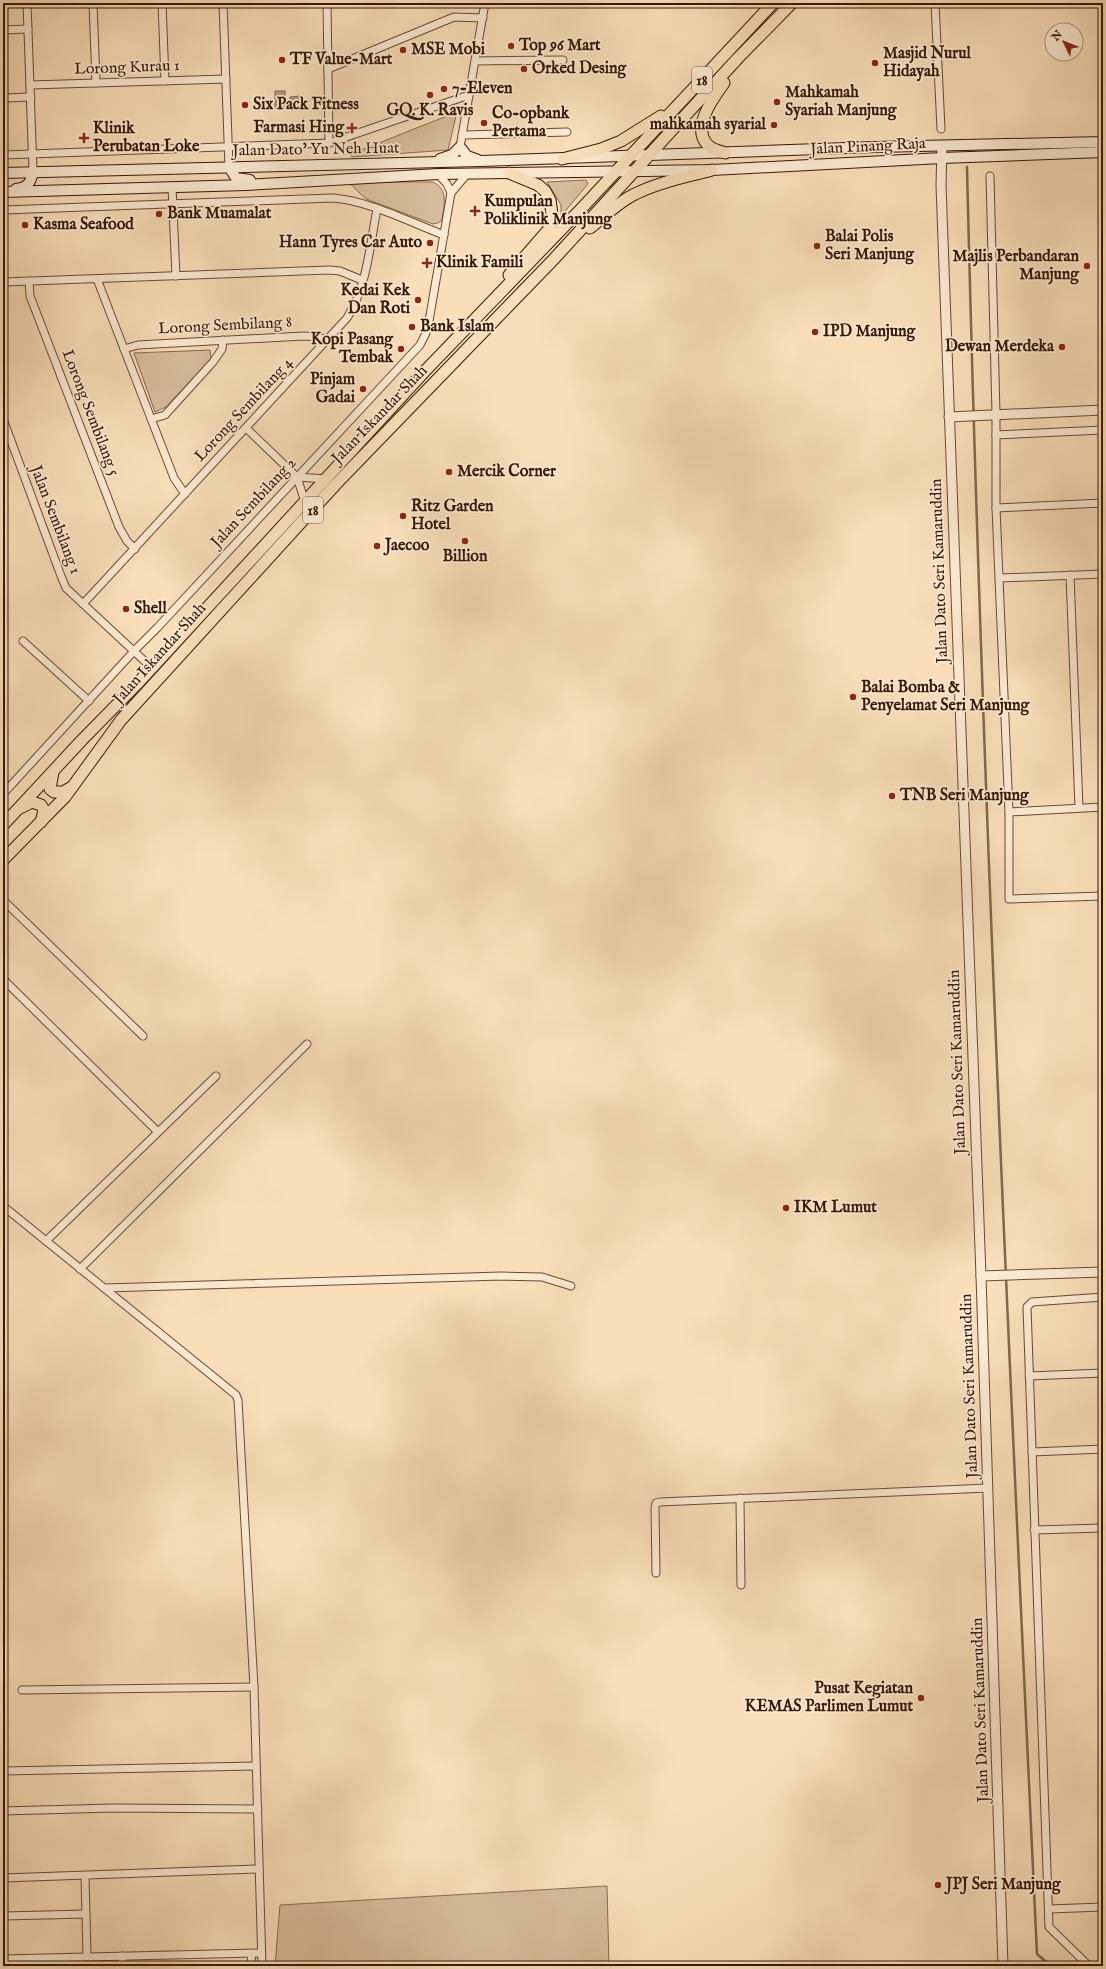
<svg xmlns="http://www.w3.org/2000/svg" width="1106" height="1969" viewBox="0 0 1106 1969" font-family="'IM FELL English',serif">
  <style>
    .green { fill: #d8bc9b; stroke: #886a52 }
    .water { fill: #b89a7d; stroke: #85664e }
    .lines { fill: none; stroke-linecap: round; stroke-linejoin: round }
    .stream { stroke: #85664e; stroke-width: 2.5 }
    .minor-casing { stroke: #694934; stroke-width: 9 }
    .tertiary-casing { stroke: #694934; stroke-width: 11 }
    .secondary-casing { stroke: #391708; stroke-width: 12 }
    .primary-casing { stroke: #391708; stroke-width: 13 }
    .minor { stroke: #fbead2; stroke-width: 7 }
    .tertiary { stroke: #fbead2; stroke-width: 9 }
    .secondary { stroke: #fbead2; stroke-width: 10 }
    .primary { stroke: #f9deb9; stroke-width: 11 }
    .poi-dot { fill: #8f2418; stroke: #fbead2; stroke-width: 1.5 }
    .labels { text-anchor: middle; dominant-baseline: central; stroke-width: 3.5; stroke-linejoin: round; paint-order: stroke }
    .shield { fill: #fbead2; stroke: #735645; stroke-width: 1 }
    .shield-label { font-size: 15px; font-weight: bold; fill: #391708 }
    .poi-label { font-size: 16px; font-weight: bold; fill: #391708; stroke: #fbead2; text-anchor: start }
    .street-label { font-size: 16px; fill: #391708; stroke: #fbead2 }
  </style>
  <rect width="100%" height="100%" fill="#f9deb9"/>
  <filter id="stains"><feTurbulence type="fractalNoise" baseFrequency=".005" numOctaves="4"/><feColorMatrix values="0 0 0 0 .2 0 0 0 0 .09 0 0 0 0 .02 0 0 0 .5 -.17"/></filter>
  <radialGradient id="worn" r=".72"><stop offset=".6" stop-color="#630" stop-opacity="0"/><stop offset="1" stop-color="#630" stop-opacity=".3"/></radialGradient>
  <g class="green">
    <path d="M457 112 448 150 352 157 351 154Z"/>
    <path d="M586 180 588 184 561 216V205L547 182Z"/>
    <path d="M348 182H433C449 190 444 205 442 220L438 223 433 224 366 199Z"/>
    <path d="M210 350 211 359 166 407 155 412 134 353Z"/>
    <path d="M607 1886 609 1966H275L280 1905Z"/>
  </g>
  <g class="water">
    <rect x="275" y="91" width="10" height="18"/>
    <path d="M300 96V108H290V97Z"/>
  </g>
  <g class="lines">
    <path class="stream" d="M967 167C981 763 1009 1359 1037 1954L1051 1966"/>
    <defs>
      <g id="minor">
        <path d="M27 3 33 171"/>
        <path d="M93 3 96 83"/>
        <path d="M162 3 165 81"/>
        <path d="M223 3 229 167"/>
        <path d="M327 3 329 143"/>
        <path d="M935 3 941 129"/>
        <path d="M3 30 28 29"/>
        <path d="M475 61 563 60"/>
        <path d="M328 69 454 17 483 18"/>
        <path d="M30 85 226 79"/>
        <path d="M3 98 31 97"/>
        <path d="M462 135 567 132"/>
        <path d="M460 147 485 3"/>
        <path d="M3 155 329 143 469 95"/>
        <path d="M438 174 447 184 451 193"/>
        <path d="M990 176 996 414V508L1009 812V899L1103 896"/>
        <path d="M172 187 176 276"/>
        <path d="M3 210 333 198C370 201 409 222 444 235"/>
        <path d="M97 279 174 478 185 494"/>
        <path d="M29 281 30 296 119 527 127 541 135 549"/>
        <path d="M3 282 329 270 340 271 362 280"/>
        <path d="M124 349 138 345 304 336 318 337 327 340"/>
        <path d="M3 419 61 576 66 588 152 668"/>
        <path d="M151 419 165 415 213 362 222 349 223 340"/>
        <path d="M246 428 297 477 305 502"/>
        <path d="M996 435 1103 430"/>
        <path d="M297 477 326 479"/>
        <path d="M996 508 1103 503"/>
        <path d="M1070 575 1079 808"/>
        <path d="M1000 578 1103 574"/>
        <path d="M83 604 347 318C367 287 370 245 377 209"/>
        <path d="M23 641 89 701"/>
        <path d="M3 794 134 651 158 627 420 345 426 333 429 321 451 193 467 174"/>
        <path d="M1009 812 1103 807"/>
        <path d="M3 900 143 1036"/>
        <path d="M3 979 158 1132"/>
        <path d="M3 1206 236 1395 238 1400 254 1687 262 1966"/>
        <path d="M46 1241 216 1076"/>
        <path d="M80 1269 307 1044"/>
        <path d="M104 1288 501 1276 542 1277 571 1286"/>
        <path d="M1029 1376 1103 1373"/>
        <path d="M1032 1452 1103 1449"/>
        <path d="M740 1498 741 1585"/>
        <path d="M1034 1530 1103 1528"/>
        <path d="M656 1573 655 1507 656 1503 660 1502 988 1488"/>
        <path d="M22 1690 254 1687"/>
        <path d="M3 1771 256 1766"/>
        <path d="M3 1811 113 1808 258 1809"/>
        <path d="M85 1876 87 1956"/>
        <path d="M3 1878 259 1869"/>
        <path d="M1049 1909 1103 1907"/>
        <path d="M3 1916 86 1914"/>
        <path d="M251 1954 252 1966"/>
        <path d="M122 1956V1966"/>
        <path d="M3 1959 261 1953"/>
        <path d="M1089 1966 1049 1927 1027 1307 1032 1302 1103 1297"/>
      </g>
      <g id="tertiary">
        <path d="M942 147 941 185 981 1276 1003 1966"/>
        <path d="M949 417 1103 410"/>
        <path d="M981 1276 1103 1272"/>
      </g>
      <g id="secondary">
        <path d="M440 159 452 155 460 147 467 156 478 160"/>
        <path d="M229 167 236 178 250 180"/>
        <path d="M3 173 480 161 875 147 1103 142"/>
        <path d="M16 189C28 187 31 183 33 171"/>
        <path d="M3 192 247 185 438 174 712 170 942 158 1103 152"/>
      </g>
      <g id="primary">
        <path d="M724 83C713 98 689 130 710 147 714 150 720 151 725 153"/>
        <path d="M562 159 601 149 621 141 661 116"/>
        <path d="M590 228C604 217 618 202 635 194 659 182 686 177 712 170"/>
        <path d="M509 275 548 230 553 221 550 200 545 191 538 185 509 173"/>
        <path d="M53 772 50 789 54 792H63L72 787"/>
        <path d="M20 808 32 802 41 805 44 810 41 822"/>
        <path d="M3 825 82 740 137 684 424 372 581 209 773 3"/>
        <path d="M3 860 65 797 121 720 336 484 553 260 738 58 792 3"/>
      </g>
    </defs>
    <use href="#minor" class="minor-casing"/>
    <use href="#tertiary" class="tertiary-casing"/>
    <use href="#secondary" class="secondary-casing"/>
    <use href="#primary" class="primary-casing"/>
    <use href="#minor" class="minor"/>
    <use href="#tertiary" class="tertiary"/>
    <use href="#secondary" class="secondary"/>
    <use href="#primary" class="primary"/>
  </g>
  <g class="poi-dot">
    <circle cx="511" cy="46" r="4"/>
    <circle cx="403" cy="50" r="4"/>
    <circle cx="282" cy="60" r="4"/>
    <circle cx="875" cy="63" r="4"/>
    <circle cx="524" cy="69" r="4"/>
    <circle cx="444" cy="89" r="4"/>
    <circle cx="430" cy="95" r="4"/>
    <circle cx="777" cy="102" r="4"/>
    <circle cx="245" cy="105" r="4"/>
    <circle cx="484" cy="123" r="4"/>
    <circle cx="774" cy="125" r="4"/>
    <path d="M350 122h4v4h4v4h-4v4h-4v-4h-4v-4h4z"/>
    <path d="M82 132h4v4h4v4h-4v4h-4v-4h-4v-4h4z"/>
    <path d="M473 205h4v4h4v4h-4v4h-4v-4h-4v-4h4z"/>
    <circle cx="159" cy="214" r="4"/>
    <circle cx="25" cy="225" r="4"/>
    <circle cx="430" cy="243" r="4"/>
    <circle cx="817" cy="246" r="4"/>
    <path d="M425 257h4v4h4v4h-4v4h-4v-4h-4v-4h4z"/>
    <circle cx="1087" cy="266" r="4"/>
    <circle cx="418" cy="300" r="4"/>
    <circle cx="412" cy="327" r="4"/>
    <circle cx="815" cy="332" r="4"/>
    <circle cx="1062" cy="347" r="4"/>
    <circle cx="401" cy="349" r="4"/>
    <circle cx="363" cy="389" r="4"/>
    <circle cx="449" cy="472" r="4"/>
    <circle cx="403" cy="516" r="4"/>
    <circle cx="465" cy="541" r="4"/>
    <circle cx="377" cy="546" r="4"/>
    <circle cx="126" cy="609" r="4"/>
    <circle cx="853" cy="697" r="4"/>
    <circle cx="892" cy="796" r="4"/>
    <circle cx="786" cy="1208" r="4"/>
    <circle cx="921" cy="1698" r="4"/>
    <circle cx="938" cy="1885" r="4"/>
  </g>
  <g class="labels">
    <g class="shield">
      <rect x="692" y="67" width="20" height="26" rx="3"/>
      <rect x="303" y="497" width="20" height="26" rx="3"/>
    </g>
    <g class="shield-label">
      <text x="702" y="80">18</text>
      <text x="313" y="510">18</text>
    </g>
    <g class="poi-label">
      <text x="519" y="46">Top 96 Mart</text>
      <text x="411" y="50">MSE Mobi</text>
      <text x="883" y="54">Masjid Nurul<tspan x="883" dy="18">Hidayah</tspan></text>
      <text x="290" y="60">TF Value-Mart</text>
      <text x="532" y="69">Orked Desing</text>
      <text x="452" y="89">7-Eleven</text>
      <text x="785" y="93">Mahkamah<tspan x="785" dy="18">Syariah Manjung</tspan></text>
      <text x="253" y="105">Six Pack Fitness</text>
      <text x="430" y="111" text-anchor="middle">GQ. K. Ravis</text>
      <text x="492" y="114">Co-opbank<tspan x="492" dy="18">Pertama</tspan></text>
      <text x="766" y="125" text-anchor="end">mahkamah syarial</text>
      <text x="344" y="128" text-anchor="end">Farmasi Hing</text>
      <text x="93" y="129">Klinik<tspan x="93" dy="18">Perubatan Loke</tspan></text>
      <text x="484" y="202">Kumpulan<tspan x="484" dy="18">Poliklinik Manjung</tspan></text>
      <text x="167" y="214">Bank Muamalat</text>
      <text x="33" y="225">Kasma Seafood</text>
      <text x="825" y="237">Balai Polis<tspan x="825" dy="18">Seri Manjung</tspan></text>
      <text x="422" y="243" text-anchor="end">Hann Tyres Car Auto</text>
      <text x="1079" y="257" text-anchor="end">Majlis Perbandaran<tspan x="1079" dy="18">Manjung</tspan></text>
      <text x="436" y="263">Klinik Famili</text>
      <text x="410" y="291" text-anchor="end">Kedai Kek<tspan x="410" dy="18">Dan Roti</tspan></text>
      <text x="420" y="327">Bank Islam</text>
      <text x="823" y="332">IPD Manjung</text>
      <text x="393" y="340" text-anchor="end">Kopi Pasang<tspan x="393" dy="18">Tembak</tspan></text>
      <text x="1054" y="347" text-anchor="end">Dewan Merdeka</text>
      <text x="355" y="380" text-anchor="end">Pinjam<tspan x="355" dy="18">Gadai</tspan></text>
      <text x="457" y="472">Mercik Corner</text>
      <text x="411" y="507">Ritz Garden<tspan x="411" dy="18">Hotel</tspan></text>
      <text x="385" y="546">Jaecoo</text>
      <text x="465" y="557" text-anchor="middle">Billion</text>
      <text x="134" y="609">Shell</text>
      <text x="861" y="688">Balai Bomba &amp;<tspan x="861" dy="18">Penyelamat Seri Manjung</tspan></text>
      <text x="900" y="796">TNB Seri Manjung</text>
      <text x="794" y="1208">IKM Lumut</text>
      <text x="913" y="1689" text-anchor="end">Pusat Kegiatan<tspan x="913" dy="18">KEMAS Parlimen Lumut</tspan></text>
      <text x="946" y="1885">JPJ Seri Manjung</text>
    </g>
    <g class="street-label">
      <text transform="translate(127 68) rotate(-2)">Lorong Kurau 1</text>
      <text transform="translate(868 147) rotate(-3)">Jalan Pinang Raja</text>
      <text transform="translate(316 150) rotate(-1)">Jalan Dato' Yu Neh Huat</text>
      <text transform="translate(225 326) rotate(-3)">Lorong Sembilang 8</text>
      <text transform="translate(244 410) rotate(-47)">Lorong Sembilang 4</text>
      <text transform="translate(90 413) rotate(69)">Lorong Sembilang 5</text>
      <text transform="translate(380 415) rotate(-46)">Jalan Iskandar Shah</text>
      <text transform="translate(254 503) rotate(-47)">Jalan Sembilang 2</text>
      <text transform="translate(55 520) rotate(69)">Jalan Sembilang 1</text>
      <text transform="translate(940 571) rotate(-92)">Jalan Dato Seri Kamaruddin</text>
      <text transform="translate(160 654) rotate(-48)">Jalan Iskandar Shah</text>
      <text transform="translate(958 1062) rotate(-92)">Jalan Dato Seri Kamaruddin</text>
      <text transform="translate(970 1386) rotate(-92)">Jalan Dato Seri Kamaruddin</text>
      <text transform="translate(981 1710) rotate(-92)">Jalan Dato Seri Kamaruddin</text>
    </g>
  </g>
  <rect width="1106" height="1969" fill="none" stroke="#f9deb9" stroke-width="16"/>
  <rect x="4" y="4" width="1098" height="1961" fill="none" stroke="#391708" stroke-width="2"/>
  <rect x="8" y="8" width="1090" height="1953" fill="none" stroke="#391708"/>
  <g transform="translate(1064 42) rotate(313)"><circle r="19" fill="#fbead2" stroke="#ad9681"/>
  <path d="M0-3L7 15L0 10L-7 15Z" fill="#8f2418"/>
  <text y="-6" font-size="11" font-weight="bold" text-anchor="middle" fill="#391708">N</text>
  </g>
  <rect width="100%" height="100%" filter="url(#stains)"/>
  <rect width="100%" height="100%" fill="url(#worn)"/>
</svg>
